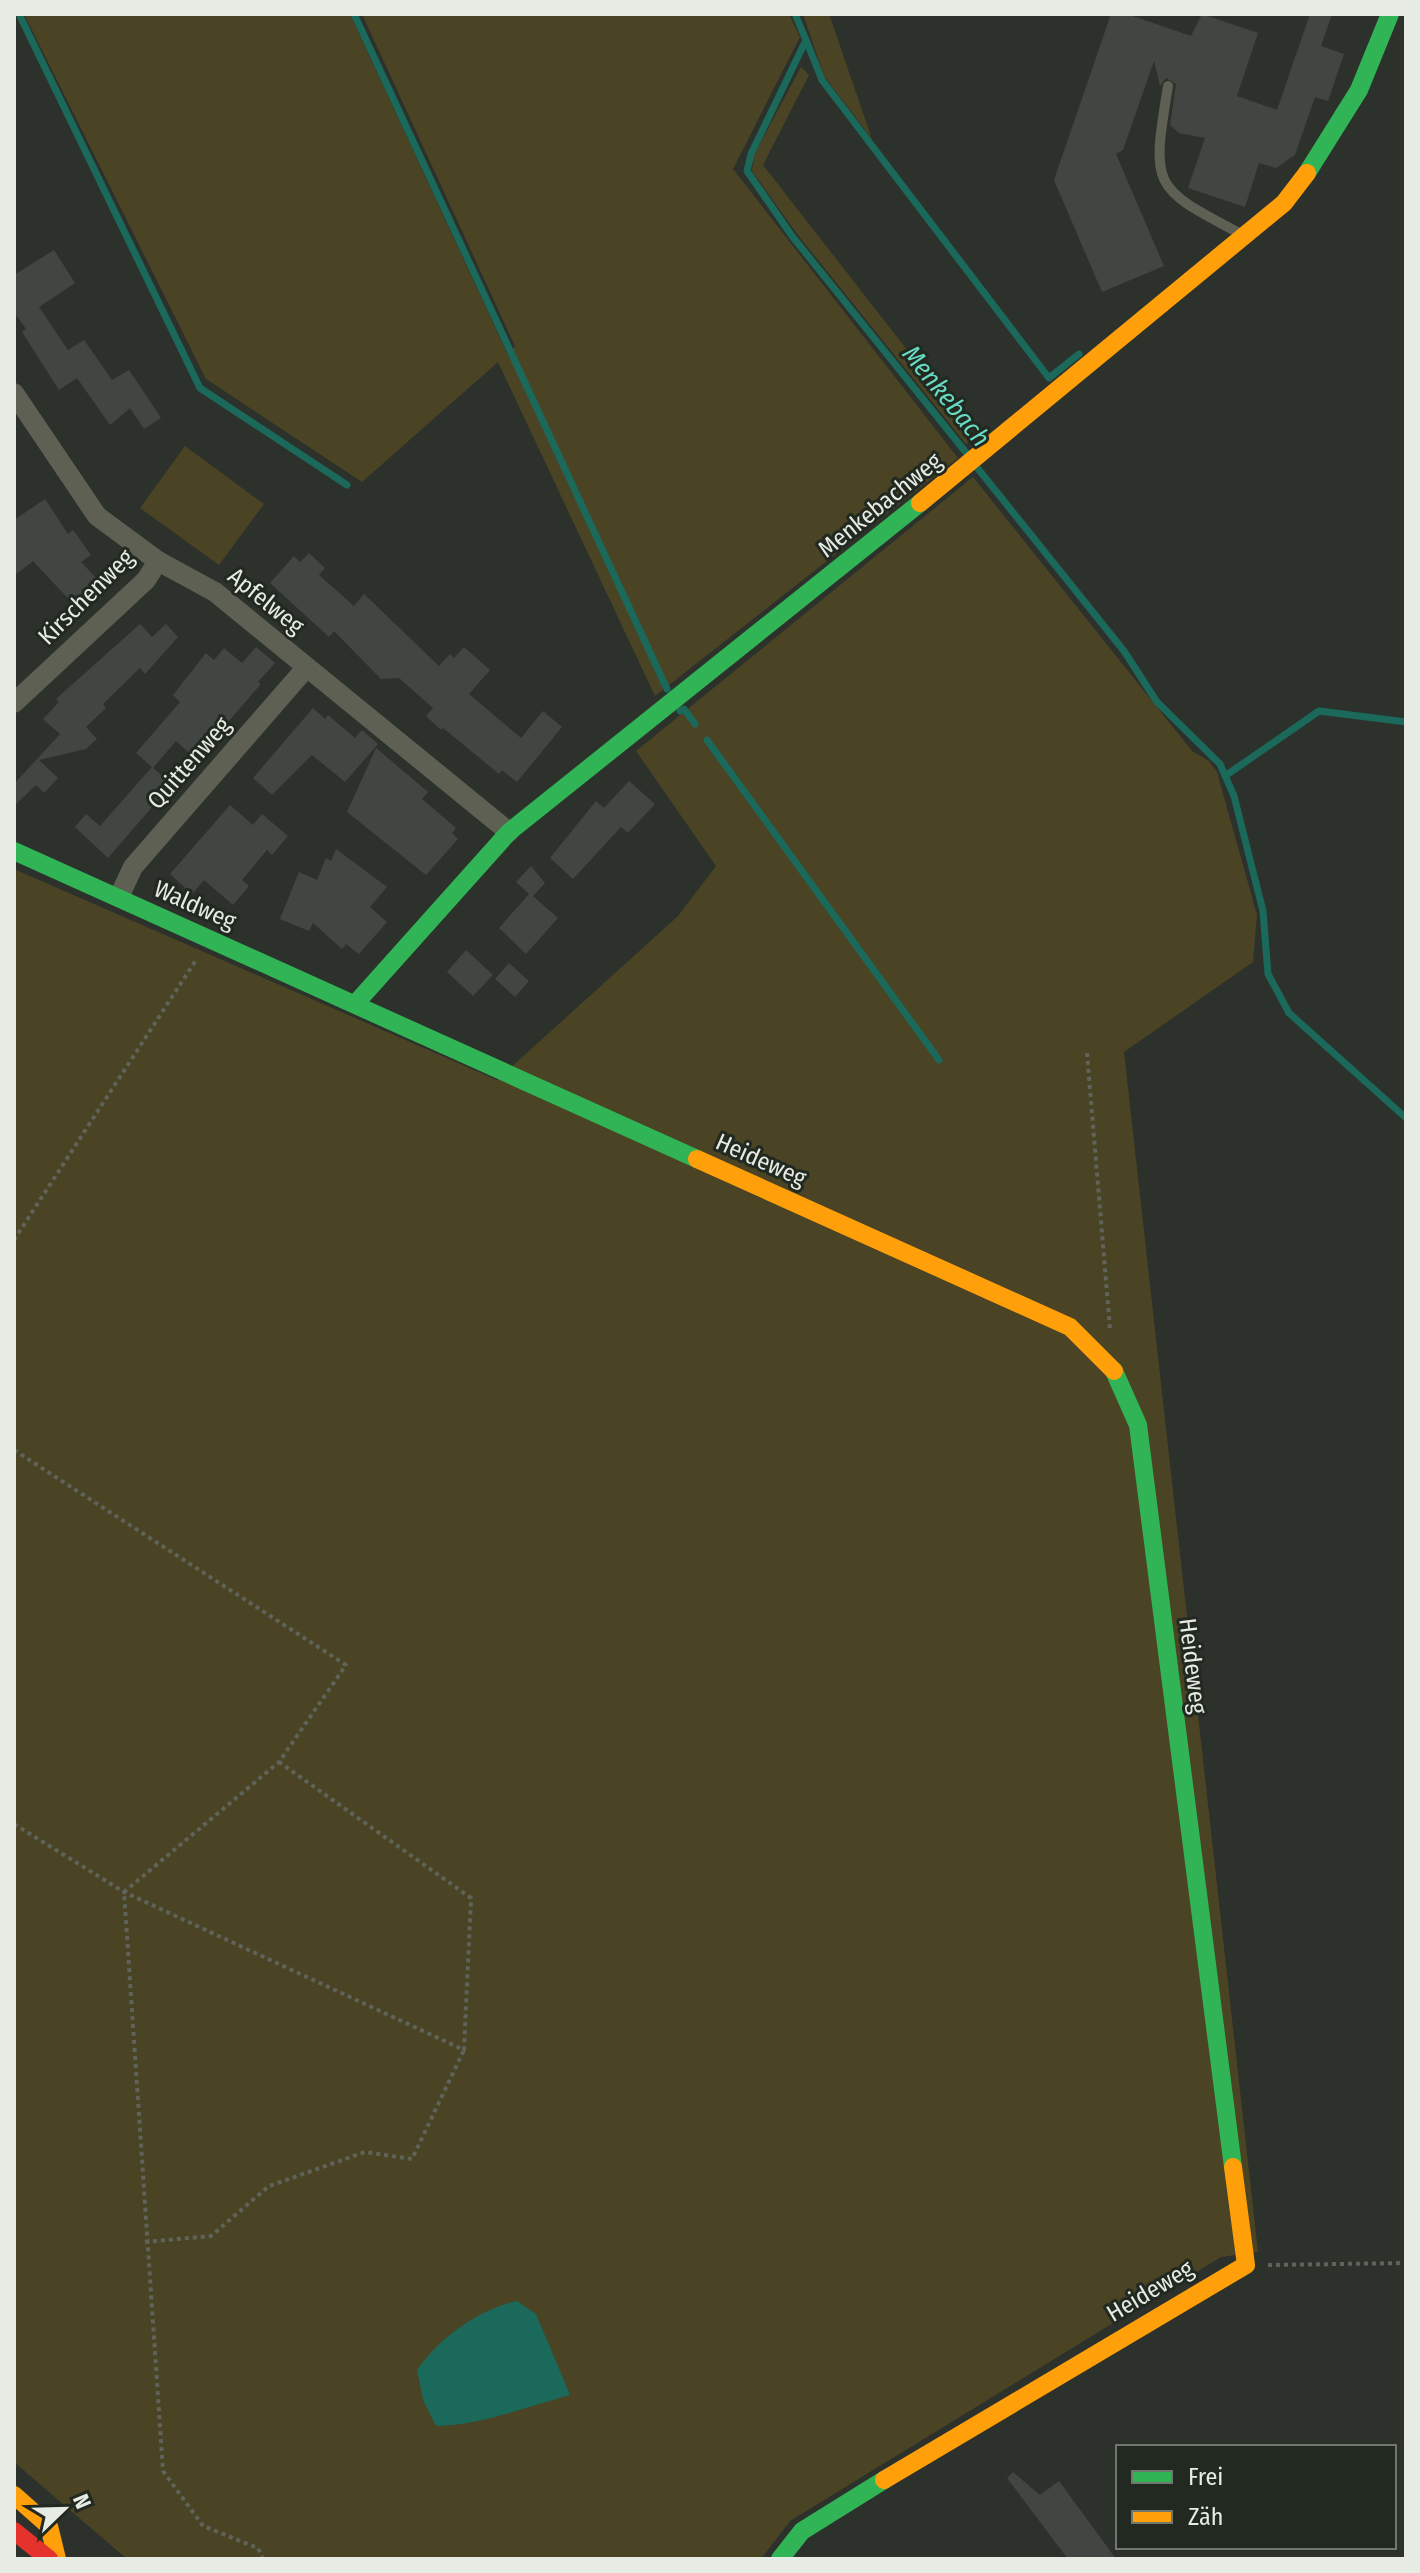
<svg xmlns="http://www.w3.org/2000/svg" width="1420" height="2573" viewBox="0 0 1420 2573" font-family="'Fira Sans Condensed',sans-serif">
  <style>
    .green { fill: #4a4424 }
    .water { fill: #1a695a }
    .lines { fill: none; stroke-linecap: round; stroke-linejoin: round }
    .stream { stroke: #1a695a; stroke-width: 7 }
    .building { fill: #414642 }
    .path { stroke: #606359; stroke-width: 4; stroke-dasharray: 4 4; stroke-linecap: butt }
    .lane { stroke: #5d6053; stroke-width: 10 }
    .street { stroke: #5d6053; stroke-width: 20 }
    .fast { stroke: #30b455; stroke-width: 18 }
    .slow { stroke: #ff9f0a; stroke-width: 18 }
    .jam { stroke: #e5322d; stroke-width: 18 }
    .labels { text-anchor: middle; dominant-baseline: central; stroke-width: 6; stroke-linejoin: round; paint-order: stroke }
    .street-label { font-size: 24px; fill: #e6ebe4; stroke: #222920 }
    .water-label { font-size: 26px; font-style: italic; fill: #67dcc4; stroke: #222920 }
  </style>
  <rect width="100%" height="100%" fill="#2d312c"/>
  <g class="green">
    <path d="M24 14H350L507 353 515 346 362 14H789L800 37 733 169 958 458 655 696 498 362 362 482 206 379Z"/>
    <path d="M803 14H829L872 139 824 76Z"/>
    <path d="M801 67 809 75 763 165 975 437 966 444 797 234 752 171 754 155Z"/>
    <path d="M185 446 264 504 219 565 140 508Z"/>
    <path d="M973 477 1192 751 1209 761 1217 772 1257 915 1253 962 1124 1052 1258 2252 1221 2257 790 2521 761 2559H127L14 2462V869L497 1080 678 916 716 866 636 751Z"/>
  </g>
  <path class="water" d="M517 2301 536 2314 570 2395C525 2407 482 2425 436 2426L423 2400 417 2370C440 2337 479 2309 517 2301Z"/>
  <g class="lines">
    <g class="stream">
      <path d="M19 14 200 388 347 485"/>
      <path d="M354 14 667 689"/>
      <path d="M795 14 806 40 751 154 747 171 792 236 968 455"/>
      <path d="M806 40 822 80 1049 378 1079 354"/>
      <path d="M975 465 1124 651 1157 702 1220 764 1234 796 1263 911 1268 974 1289 1013 1406 1118"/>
      <path d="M680 711 684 709 695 724"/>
      <path d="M707 740 939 1060"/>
      <path d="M1225 776 1319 711 1406 722"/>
    </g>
  </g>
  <g class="building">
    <path d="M1111 14H1127L1191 36 1202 14 1258 33 1237 96 1277 110 1310 14H1332L1321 46 1344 54 1328 101 1315 97 1295 155 1276 168 1259 163 1245 207 1188 188 1205 138 1179 133 1170 125 1176 84 1166 78 1160 86 1154 61 1123 150 1116 154 1164 266 1102 292 1054 180Z"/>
    <path d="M54 250 75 283 39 307 68 350 84 340 112 380 129 370 161 418 144 429 130 408 110 425 77 378 59 390 22 332 26 329 14 312V275Z"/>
    <path d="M45 499 68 534 73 530 91 555 81 562 103 585 77 608 33 561 14 576V520Z"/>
    <path d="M309 553 325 568 319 575 354 606 364 594 439 666 450 654 454 658 464 647 490 670 469 694 521 738 543 711 562 727 517 782 502 770 499 774 443 728 441 730 426 716 433 708 399 678 381 679 334 631 329 637 270 583 294 556 300 562Z"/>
    <path d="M140 624 152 637 166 624 178 637 145 674 140 668 103 704 106 708 86 727 97 739 86 749 39 760 58 778 44 793 36 785 14 806V784L60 734 43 719 59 702 56 699Z"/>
    <path d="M256 647 275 663 258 682 261 684 196 759 176 741 153 768 172 784 108 858 75 827 86 814 100 826 152 767 136 753 180 702 173 695 206 653 214 660 224 648 242 663Z"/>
    <path d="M313 708 325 719 328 715 355 738 362 730 378 744 345 782 312 755 272 795 253 778Z"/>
    <path d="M376 748 428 792 422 799 456 828 452 833 458 839 426 875 347 812Z"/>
    <path d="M629 781 655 804 628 833 621 827 573 879 550 858 596 801 604 808Z"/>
    <path d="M230 805 253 825 262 814 288 836 272 855 267 850 242 880 249 886 233 905 204 880 192 894 170 874Z"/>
    <path d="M336 849 387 887 370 907 387 922 359 954 346 944 342 949 313 923 309 931 280 919 299 872 317 880 326 858 331 861Z"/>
    <path d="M531 866 545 883 533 896 558 918 526 954 499 928 529 894 516 882Z"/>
    <path d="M466 950 493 975 473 996 447 972Z"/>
    <path d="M509 963 529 981 515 997 495 979Z"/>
    <path d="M1013 2472 1040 2495 1059 2481 1116 2559H1068L1007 2478Z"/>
  </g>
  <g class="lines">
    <g class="path">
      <path d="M1087 1053 1110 1329"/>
      <path d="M14 1240 196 960"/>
      <path d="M14 1450 346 1665 279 1762 124 1892 163 2471 203 2526 258 2548 263 2559"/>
      <path d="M14 1824 124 1892 464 2050 471 1898 279 1762"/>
      <path d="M145 2242 211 2236 269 2186 365 2152 412 2159 464 2050"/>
      <path d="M1268 2265 1406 2263"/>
    </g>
    <path class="lane" d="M1168 86C1151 189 1152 187 1243 235"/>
    <g class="street">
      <path d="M14 393 97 516 158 561 215 592 509 832"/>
      <path d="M14 703 146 580 158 561"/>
      <path d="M119 897 133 867 306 668"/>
    </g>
    <g class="fast">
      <path d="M1307 173 1359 90 1390 14"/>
      <path d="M14 851 697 1159"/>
      <path d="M356 1003 509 832 920 503"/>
      <path d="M1114 1371 1138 1425 1233 2167"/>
      <path d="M780 2559 802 2531 884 2480"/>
    </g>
    <g class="slow">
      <path d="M920 503 1284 203 1307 173"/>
      <path d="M697 1159 1070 1327 1114 1371"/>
      <path d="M884 2480 1246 2265 1233 2167"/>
      <path d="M14 2495 49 2526 57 2559"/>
    </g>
    <path class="jam" d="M14 2531 49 2559"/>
  </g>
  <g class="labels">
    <g class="street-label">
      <text transform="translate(880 505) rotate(-39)">Menkebachweg</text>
      <text transform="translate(86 597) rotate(-45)">Kirschenweg</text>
      <text transform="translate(266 601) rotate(39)">Apfelweg</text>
      <text transform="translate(189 763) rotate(-49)">Quittenweg</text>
      <text transform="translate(195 905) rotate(24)">Waldweg</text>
      <text transform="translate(761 1160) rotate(24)">Heideweg</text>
      <text transform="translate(1193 1666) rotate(83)">Heideweg</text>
      <text transform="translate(1150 2291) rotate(-31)">Heideweg</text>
    </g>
    <g class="water-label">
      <text transform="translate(946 396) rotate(51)">Menkebach</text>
    </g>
  </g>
  <rect width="1420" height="2573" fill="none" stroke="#e6ebe4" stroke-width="32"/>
  <rect x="1116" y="2445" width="280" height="104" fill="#222920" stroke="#70776e" stroke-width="2"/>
  <rect x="1132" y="2471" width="40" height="12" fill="#30b455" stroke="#70776e" stroke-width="2"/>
  <text x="1188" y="2485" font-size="24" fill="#e6ebe4">Frei</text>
  <rect x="1132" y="2511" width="40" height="12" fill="#ff9f0a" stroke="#70776e" stroke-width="2"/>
  <text x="1188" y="2525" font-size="24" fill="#e6ebe4">Zäh</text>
  <g transform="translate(64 2509) rotate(67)" stroke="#222920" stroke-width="6" paint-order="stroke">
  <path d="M0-6L14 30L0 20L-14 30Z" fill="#e6ebe4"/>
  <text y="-12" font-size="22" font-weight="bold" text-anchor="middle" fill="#e6ebe4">N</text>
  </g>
</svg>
